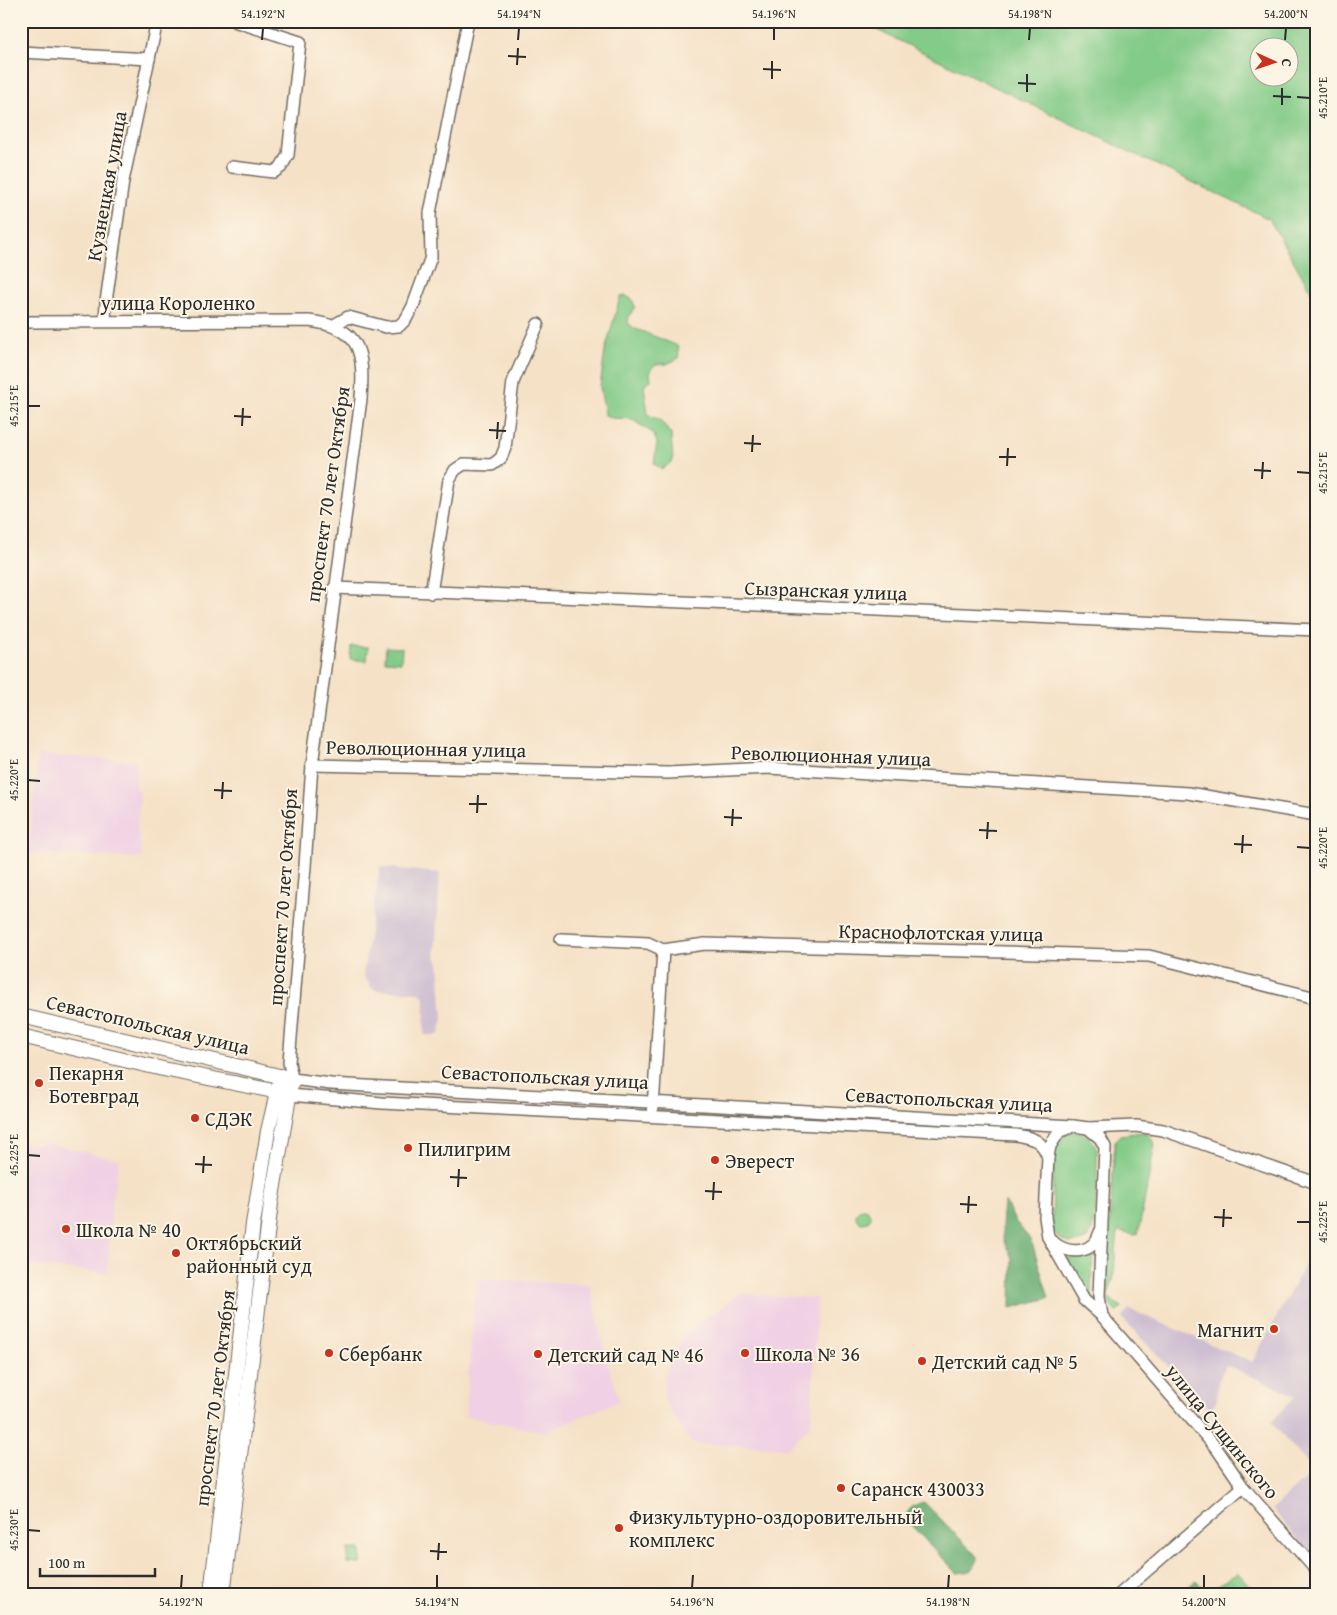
<svg xmlns="http://www.w3.org/2000/svg" width="1337" height="1615" viewBox="0 0 1337 1615" font-family="'Gentium Book Plus',serif">
  <style>
    .built { fill: #f0d0e4 }
    .industrial { fill: #cebed1 }
    .green { fill: #83cb88; stroke: #577b5a; fill-rule: evenodd }
    .forest { fill: #6aaf74; stroke: #4a6d50 }
    .lines { fill: none; stroke-linecap: round; stroke-linejoin: round }
    .minor-casing { stroke: #726b61; stroke-width: 14 }
    .major-casing { stroke: #726b61; stroke-width: 16 }
    .minor { stroke: #fff; stroke-width: 11 }
    .major { stroke: #fff; stroke-width: 14 }
    .ticks { fill: none; stroke: #2b2b2b; stroke-width: 2 }
    .poi-dot { fill: #c8321e; stroke: #fcf5e5; stroke-width: 2 }
    .labels { text-anchor: middle; dominant-baseline: central; stroke-width: 4; stroke-linejoin: round; paint-order: stroke }
    .street-label { font-size: 20px; fill: #2b2b2b; stroke: #fcf5e5 }
    .poi-label { font-size: 20px; fill: #2b2b2b; stroke: #fcf5e5; text-anchor: start }
    .neatline { fill: none; stroke: #2b2b2b; stroke-width: 2 }
    .ticks-label { font-size: 12px; text-anchor: middle; fill: #2b2b2b }
  </style>
  <rect width="100%" height="100%" fill="#fcf5e5"/>
  <filter id="ink" filterUnits="userSpaceOnUse"><feTurbulence type="fractalNoise" baseFrequency=".02" numOctaves="2"/><feDisplacementMap in="SourceGraphic" scale="10" xChannelSelector="R" yChannelSelector="G"/><feConvolveMatrix kernelMatrix="1 2 1 2 8 2 1 2 1" color-interpolation-filters="sRGB"/></filter>
  <filter id="wash" filterUnits="userSpaceOnUse"><feTurbulence type="fractalNoise" baseFrequency=".0096" numOctaves="4" result="noise"/><feDisplacementMap in="SourceGraphic" scale="20" xChannelSelector="R" yChannelSelector="G"/><feGaussianBlur stdDeviation="1.12" result="paint"/><feColorMatrix in="noise" values="0 0 0 0 0 0 0 0 0 0 0 0 0 0 0 0 0 1.4 0 .05"/><feComposite in="paint" operator="in"/></filter>
  <g filter="url(#wash)">
    <rect width="100%" height="100%" fill="#f5e1c6"/>
    <g class="built">
      <path d="M38 755 137 761 135 789 140 790 137 828 142 858 29 853Z"/>
      <path d="M46 1143 120 1160 113 1192 107 1273 32 1266 21 1271V1143L32 1145Z"/>
      <path d="M476 1279 590 1284 604 1349 619 1401 545 1432 465 1416Z"/>
      <path d="M740 1294 817 1298 811 1425 788 1448 691 1443 664 1401V1375L686 1332Z"/>
    </g>
    <g class="industrial">
      <path d="M380 867 440 873 435 954 439 963 443 1018 439 1035H424L425 998 419 992 373 990 363 975Z"/>
      <path d="M1307 1261 1316 1264V1561L1272 1509 1314 1471 1271 1422 1296 1396 1226 1365 1218 1382 1217 1401 1209 1409 1122 1318 1129 1309 1252 1362Z"/>
    </g>
    <g class="green">
      <path d="M858 21H1316V300L1269 219ZM1260 48H1290V78H1260Z"/>
      <path d="M626 296 632 299 635 307 629 316 628 323 634 328 678 346 679 358 667 364H656L650 370 651 380 644 385 648 415 660 420 671 434 673 461 662 469 654 464 657 443 653 433 631 419 612 418 605 415 600 387 605 351 620 297Z"/>
      <path d="M351 646 368 647 367 661 350 659Z"/>
      <path d="M386 647 402 648 401 662 385 661Z"/>
      <path d="M1071 1131C1086 1132 1093 1137 1097 1151 1097 1168 1097 1223 1090 1235 1085 1242 1078 1243 1069 1243 1058 1239 1052 1235 1052 1222L1054 1150 1056 1141Z"/>
      <path d="M1143 1132 1149 1135 1155 1144 1138 1234 1135 1235 1118 1231 1113 1280 1107 1298 1122 1307 1117 1313 1105 1299 1115 1141 1121 1135Z"/>
      <circle cx="863" cy="1216" r="7"/>
      <path d="M1093 1253 1091 1286 1093 1304 1066 1258H1077Z"/>
      <path d="M348 1549H361V1564L347 1563Z"/>
      <path d="M1238 1573 1257 1594H1210L1207 1591Z"/>
    </g>
    <g class="forest">
      <path d="M1004 1203H1006L1015 1221 1029 1238 1033 1246 1049 1298 1011 1308 1012 1259C1011 1253 1007 1249 1005 1244 1000 1232 1003 1216 1004 1203Z"/>
      <path d="M924 1502 978 1557C975 1571 970 1572 957 1573L905 1519C908 1508 913 1505 924 1502Z"/>
      <path d="M1196 1580 1210 1594H1181Z"/>
    </g>
  </g>
  <g filter="url(#ink)">
    <g class="lines">
      <defs>
        <g id="minor">
          <path d="M21 52 149 59"/>
          <path d="M232 167 274 172 281 167 288 155 300 42 234 21"/>
          <path d="M105 321 106 302 123 181 157 21"/>
          <path d="M21 322 309 321C362 327 364 353 361 399L312 765 305 866 289 1062 292 1079 331 1084 1073 1126"/>
          <path d="M334 325 348 317 386 327 399 326 406 319 413 306 431 257 430 213 468 21"/>
          <path d="M334 588 855 609 1316 630"/>
          <path d="M431 593 449 480 455 470 464 464 492 465 501 458 505 448 513 382 538 324"/>
          <path d="M312 765 668 773 769 768 1188 793 1316 815"/>
          <path d="M561 939 648 943 663 950 705 944 1149 956 1316 998"/>
          <path d="M289 1095 382 1103 1016 1135C1033 1138 1042 1140 1048 1157"/>
          <path d="M653 1108 663 950"/>
          <path d="M1088 1128 1136 1126 1163 1130 1316 1183"/>
          <path d="M1053 1242C1068 1255 1094 1255 1100 1232"/>
          <path d="M1102 1316 1099 1296 1105 1147 1100 1138 1088 1128 1073 1126 1059 1132 1050 1146 1048 1157 1045 1217 1048 1237 1084 1300 1102 1316 1217 1449 1243 1487 1316 1570"/>
          <path d="M1120 1594 1243 1487"/>
        </g>
        <g id="major">
          <path d="M21 1016 292 1079 271 1203 223 1594"/>
          <path d="M21 1036 163 1069 284 1093"/>
          <path d="M211 1594 253 1224 268 1131 281 1076"/>
        </g>
      </defs>
      <use href="#minor" class="minor-casing"/>
      <use href="#major" class="major-casing"/>
      <use href="#minor" class="minor"/>
      <use href="#major" class="major"/>
    </g>
  </g>
  <path class="ticks" d="M262 40 263 28M518 40 519 28M774 40V28M1029 40 1030 28M1285 40 1286 28M508 56 526 57M517 65 518 48M763 69 781 70M772 79V61M1018 83 1036 84M1027 92V74M1273 96 1291 97M1297 97 1310 98M1282 105V88M28 406H40M234 416 251 417M242 426 243 408M489 430 506 431M497 439 498 422M744 443 761 444M752 452 753 435M999 457H1016M1007 466 1008 448M1254 470 1271 471M1297 472 1310 473M1262 479 1263 462M28 780 40 781M214 790 232 791M222 799 223 782M469 804H487M477 813 478 795M724 817 742 818M732 826 733 809M979 830 997 831M987 839 988 822M1234 844 1252 845M1297 847 1310 848M1242 853 1243 835M28 1155 40 1156M195 1164 212 1165M203 1173 204 1156M450 1177 467 1178M458 1187 459 1169M705 1191 722 1192M713 1200 714 1182M960 1204 977 1205M968 1213 969 1196M1214 1217 1232 1218M1297 1222H1310M1223 1227 1224 1209M28 1530 40 1531M430 1551 447 1552M438 1560 439 1543M181 1588 182 1575M437 1588V1575M692 1588 693 1575M948 1588 949 1575M1204 1588V1575"/>
  <g class="poi-dot">
    <circle cx="39" cy="1083" r="5"/>
    <circle cx="195" cy="1118" r="5"/>
    <circle cx="408" cy="1148" r="5"/>
    <circle cx="715" cy="1160" r="5"/>
    <circle cx="66" cy="1229" r="5"/>
    <circle cx="176" cy="1253" r="5"/>
    <circle cx="1274" cy="1329" r="5"/>
    <circle cx="329" cy="1353" r="5"/>
    <circle cx="745" cy="1353" r="5"/>
    <circle cx="538" cy="1354" r="5"/>
    <circle cx="922" cy="1361" r="5"/>
    <circle cx="841" cy="1488" r="5"/>
    <circle cx="619" cy="1528" r="5"/>
  </g>
  <g class="labels">
    <g class="street-label">
      <text transform="translate(106 186) rotate(-80)">Кузнецкая улица</text>
      <text x="178" y="302">улица Короленко</text>
      <text transform="translate(327 494) rotate(-82)">проспект 70 лет Октября</text>
      <text transform="translate(826 590) rotate(2)">Сызранская улица</text>
      <text transform="translate(426 748) rotate(1)">Революционная улица</text>
      <text transform="translate(831 755) rotate(2)">Революционная улица</text>
      <text transform="translate(282 897) rotate(-86)">проспект 70 лет Октября</text>
      <text transform="translate(941 932) rotate(1)">Краснофлотская улица</text>
      <text transform="translate(148 1024) rotate(13)">Севастопольская улица</text>
      <text transform="translate(545 1076) rotate(3)">Севастопольская улица</text>
      <text transform="translate(949 1099) rotate(3)">Севастопольская улица</text>
      <text transform="translate(214 1398) rotate(-83)">проспект 70 лет Октября</text>
      <text transform="translate(1223 1431) rotate(51)">улица Сущинского</text>
    </g>
    <g class="poi-label">
      <text x="49" y="1072">Пекарня<tspan x="49" dy="23">Ботевград</tspan></text>
      <text x="205" y="1118">СДЭК</text>
      <text x="418" y="1148">Пилигрим</text>
      <text x="725" y="1160">Эверест</text>
      <text x="76" y="1229">Школа № 40</text>
      <text x="186" y="1242">Октябрьский<tspan x="186" dy="23">районный суд</tspan></text>
      <text x="1264" y="1329" text-anchor="end">Магнит</text>
      <text x="339" y="1353">Сбербанк</text>
      <text x="755" y="1353">Школа № 36</text>
      <text x="548" y="1354">Детский сад № 46</text>
      <text x="932" y="1361">Детский сад № 5</text>
      <text x="851" y="1488">Саранск 430033</text>
      <text x="629" y="1516">Физкультурно-оздоровительный<tspan x="629" dy="23">комплекс</tspan></text>
    </g>
  </g>
  <rect width="1337" height="1615" fill="none" stroke="#fcf5e5" stroke-width="55"/>
  <g transform="translate(1274 62) rotate(93)"><circle r="24" fill="#fcf5e5" stroke="#a8a49b"/>
  <path d="M0-4L9 19L0 12L-9 19Z" fill="#c8321e"/>
  <text y="-8" font-size="14" font-weight="bold" text-anchor="middle" fill="#2b2b2b">С</text>
  </g>
  <path d="M40 1568v8h115v-8" fill="none" stroke="#2b2b2b" stroke-width="2.5"/>
  <text x="48" y="1568" font-size="15" fill="#2b2b2b" stroke="#fcf5e5" stroke-width="4" paint-order="stroke">100 m</text>
  <rect x="28" y="28" width="1282" height="1560" class="neatline"/>
  <g class="ticks-label">
    <text x="263" y="18">54.192°N</text>
    <text x="519" y="18">54.194°N</text>
    <text x="774" y="18">54.196°N</text>
    <text x="1030" y="18">54.198°N</text>
    <text x="1286" y="18">54.200°N</text>
    <text transform="translate(1323 98) rotate(-90)" y="4">45.210°E</text>
    <text transform="translate(14 406) rotate(-90)" y="4">45.215°E</text>
    <text transform="translate(1323 473) rotate(-90)" y="4">45.215°E</text>
    <text transform="translate(14 780) rotate(-90)" y="4">45.220°E</text>
    <text transform="translate(1323 848) rotate(-90)" y="4">45.220°E</text>
    <text transform="translate(14 1155) rotate(-90)" y="4">45.225°E</text>
    <text transform="translate(1323 1222) rotate(-90)" y="4">45.225°E</text>
    <text transform="translate(14 1530) rotate(-90)" y="4">45.230°E</text>
    <text x="181" y="1606">54.192°N</text>
    <text x="437" y="1606">54.194°N</text>
    <text x="692" y="1606">54.196°N</text>
    <text x="948" y="1606">54.198°N</text>
    <text x="1204" y="1606">54.200°N</text>
  </g>
</svg>
